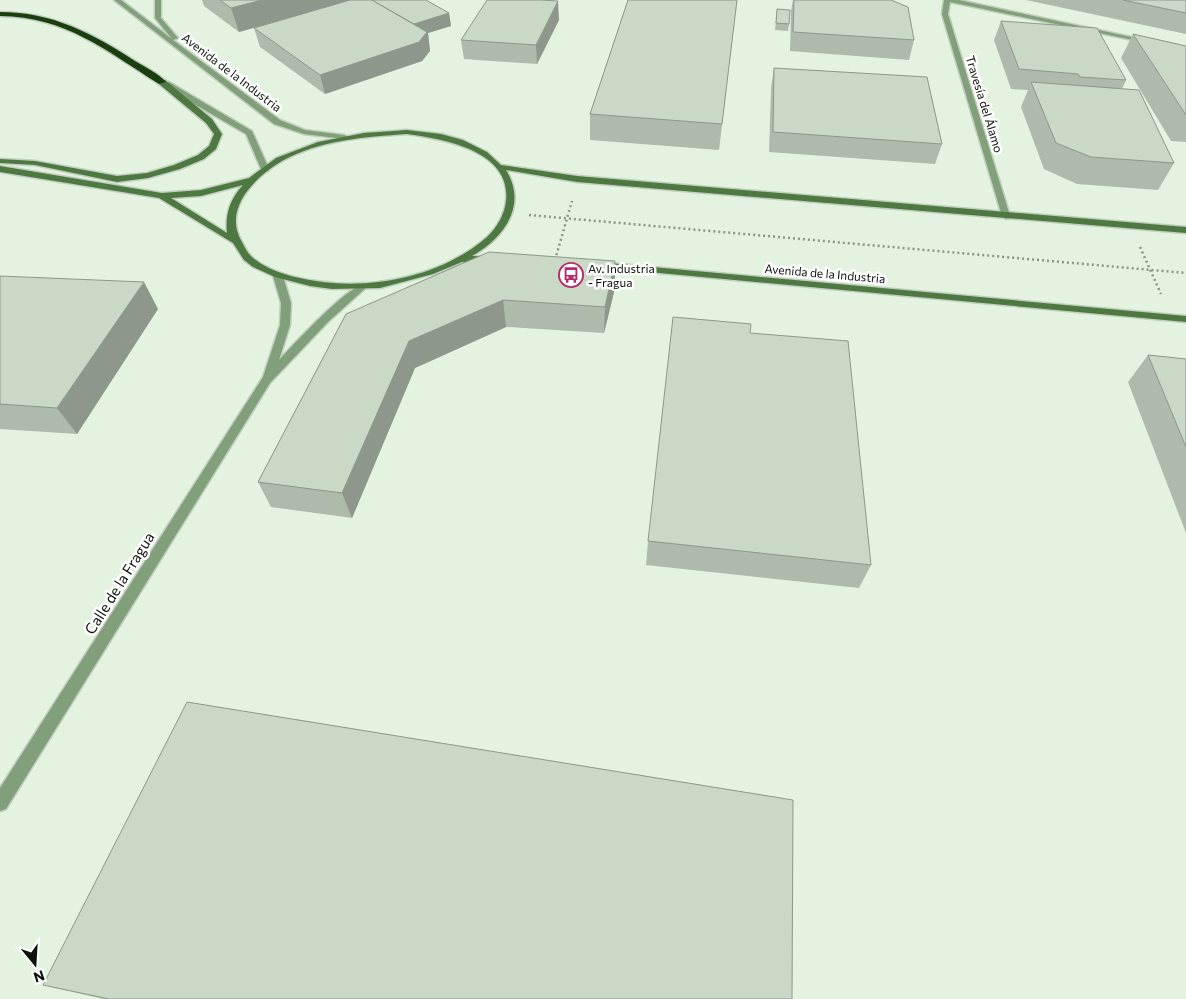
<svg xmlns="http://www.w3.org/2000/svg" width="1186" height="999" viewBox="0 0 1186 999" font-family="Commissioner,sans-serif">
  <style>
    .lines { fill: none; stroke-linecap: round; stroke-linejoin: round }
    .street-casing { stroke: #c2cfbe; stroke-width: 3 }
    .secondary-casing { stroke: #c2cfbe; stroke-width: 3 }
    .highway-casing { stroke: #c2cfbe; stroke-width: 3 }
    .path { stroke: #8b9688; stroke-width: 2.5; stroke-dasharray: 2 3; stroke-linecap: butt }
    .street { fill: #819f7a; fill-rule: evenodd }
    .secondary { fill: #4d7841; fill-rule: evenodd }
    .highway { fill: #1b3e11; fill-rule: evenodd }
    .wall { fill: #aebaaa }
    .shaded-wall { fill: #8d978b }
    .building { fill: #cad8c6; stroke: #8d978b }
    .labels { text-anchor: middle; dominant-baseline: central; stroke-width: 5; stroke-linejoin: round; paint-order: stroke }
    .far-street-label { font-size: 12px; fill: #0d120c; stroke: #fff }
    .far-poi-label { font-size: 12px; fill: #0d120c; stroke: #fff; text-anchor: start }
    .street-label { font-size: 15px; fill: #0d120c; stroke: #fff }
  </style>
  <rect width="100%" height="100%" fill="#e4f3e0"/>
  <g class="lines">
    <defs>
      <g id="street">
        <path d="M114 0H121L172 39 155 18V0H161V18L178 38 173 40 280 120 305 130 344 135 348 137 344 139 304 134 274 124Z"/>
        <path d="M944 0H959L1150 41 1147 43 950 2 948 14 1010 216 1009 218 1006 219 1002 216 942 14Z"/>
        <path d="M163 82H169L252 131 269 169 268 171 261 169 246 134 163 86Z"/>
        <path d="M278 273 283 276 291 303 290 325 279 360C291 347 352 281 366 284L368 286 328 322 270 383 6 809 0 811V788L263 377 280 325 281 303 273 276Z"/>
      </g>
      <g id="secondary">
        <path d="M159 80H165L212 119 222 134 216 149 204 159 180 169 148 178 117 182 35 165 0 163V159L35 161 117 176 147 173 174 165 198 155 209 146 214 134 206 123 159 84Z"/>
        <path d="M407 130 441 134 463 140 487 152 501 165 577 176 1186 227V233L577 182 506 170C528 205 504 238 472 256L491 257V261L462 262 433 274 380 288 332 289 310 286 275 277 253 267 244 260 233 243 159 198 0 172V166L162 193 201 190 249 178 276 158 318 142 364 133ZM407 134C442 139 512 150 506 201 505 213 497 228 487 237 442 276 374 290 316 281 295 278 270 272 253 258 248 254 245 248 242 242 222 209 255 177 282 161 320 140 365 137 407 134ZM243 185C230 199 225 214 227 233L171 198 201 196Z"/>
        <path d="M598 262 1186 316V322L595 267 593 265Z"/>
      </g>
      <path id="highway" d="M0 12C52 12 92 33 135 61 145 67 158 73 166 82L159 84C105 50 66 17 0 16Z"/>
    </defs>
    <use href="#street" class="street-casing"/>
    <use href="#secondary" class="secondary-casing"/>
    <use href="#highway" class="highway-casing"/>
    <g class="path">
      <path d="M529 215 1186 273"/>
      <path d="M1140 247 1161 294"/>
      <path d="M555 260 572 201"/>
    </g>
    <use href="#street" class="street"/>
    <use href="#secondary" class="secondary"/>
    <use href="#highway" class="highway"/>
  </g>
  <g class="wall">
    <path d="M202 0H426L449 13 451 26 428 33 430 51 422 61 325 94 260 47 254 28 292 17 239 32 204 6Z"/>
    <path d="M737 0 719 150 590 140V114Z"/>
    <path d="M793 0H891L914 40 909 60 790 51 791 11Z"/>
    <path d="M1026 0H1186V34Z"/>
    <path d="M777 9 789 24 788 31 775 30Z"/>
    <path d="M559 20 537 64 464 59 461 40Z"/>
    <path d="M1001 21 1126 80 1122 89 1174 163 1158 190 1077 184 1044 169 1021 107 1028 90 1011 89 994 40Z"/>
    <path d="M1133 34 1186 46V142L1171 141 1121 58Z"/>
    <path d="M774 68 942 144 935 164 769 152 771 88Z"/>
    <path d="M615 261V288L604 333 506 327 415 368 352 518 271 507 258 482 346 314Z"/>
    <path d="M0 276 158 309 77 434 0 429Z"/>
    <path d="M750 333 871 565 859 588 646 565 648 541Z"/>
    <path d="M1148 355 1186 359V533L1128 382Z"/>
    <path d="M43 985 792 999H104Z"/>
  </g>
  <g class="shaded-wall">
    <path d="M262 0H353L239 32 231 8Z"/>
    <path d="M558 1 559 20 537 64 536 45Z"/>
    <path d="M449 13 451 26 428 33 430 51 422 61 325 94 320 75 408 26Z"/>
    <path d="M615 261V288L604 333 605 307Z"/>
    <path d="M144 282 158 309 77 434 57 408Z"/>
    <path d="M503 300 506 327 415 368 352 518 342 493 409 341Z"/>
  </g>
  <g class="building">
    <path d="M220 0H262L231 8Z"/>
    <path d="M350 0H372L427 32 419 42 320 75 254 28Z"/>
    <path d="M372 0H426L449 13 414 24Z"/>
    <path d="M487 0H540L558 1 536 45 461 40Z"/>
    <path d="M628 0H737L722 124 590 114Z"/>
    <path d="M794 0H891L908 7 914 40 793 32Z"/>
    <path d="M1123 0H1186V13Z"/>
    <path d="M777 9 790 10 789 24 776 23Z"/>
    <path d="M1001 21 1097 28 1126 80 1080 77 1078 74 1019 69Z"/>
    <path d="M1133 34 1186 46V115Z"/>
    <path d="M774 68 927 77 942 144 773 132Z"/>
    <path d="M1031 82 1139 90 1174 163 1091 157 1056 143Z"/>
    <path d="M489 252 615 261 605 307 503 300 409 341 342 493 258 482 346 314Z"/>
    <path d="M0 276 144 282 57 408 0 404Z"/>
    <path d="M673 317 751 324 750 333 848 341 871 565 648 541Z"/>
    <path d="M1148 355 1186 359V447Z"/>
    <path d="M187 702 793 800 792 999H109L43 985Z"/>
  </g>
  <defs>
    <symbol id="bus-ring" viewBox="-11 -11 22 22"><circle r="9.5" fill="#fff" stroke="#b42c6b" stroke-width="1.5"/><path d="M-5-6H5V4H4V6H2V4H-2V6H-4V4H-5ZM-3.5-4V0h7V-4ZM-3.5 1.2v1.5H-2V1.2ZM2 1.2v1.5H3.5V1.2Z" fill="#b42c6b"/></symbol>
  </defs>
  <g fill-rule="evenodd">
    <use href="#bus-ring" x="557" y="261" width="28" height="28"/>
  </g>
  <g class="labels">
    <g class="far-street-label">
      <text transform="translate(232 72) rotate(37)">Avenida de la Industria</text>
      <text transform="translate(985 104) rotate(73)">Travesía del Álamo</text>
      <text transform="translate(825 273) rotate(5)">Avenida de la Industria</text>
    </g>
    <g class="far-poi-label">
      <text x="588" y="268">Av. Industria<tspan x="588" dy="14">- Fragua</tspan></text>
    </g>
    <g class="street-label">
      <text transform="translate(119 583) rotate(-58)">Calle de la Fragua</text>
    </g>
  </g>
  <g transform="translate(35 964) rotate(162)" stroke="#ffffff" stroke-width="4" paint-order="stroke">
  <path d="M0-4L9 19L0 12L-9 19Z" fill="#0d120c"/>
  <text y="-8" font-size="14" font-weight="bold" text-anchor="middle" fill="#0d120c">N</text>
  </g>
</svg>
